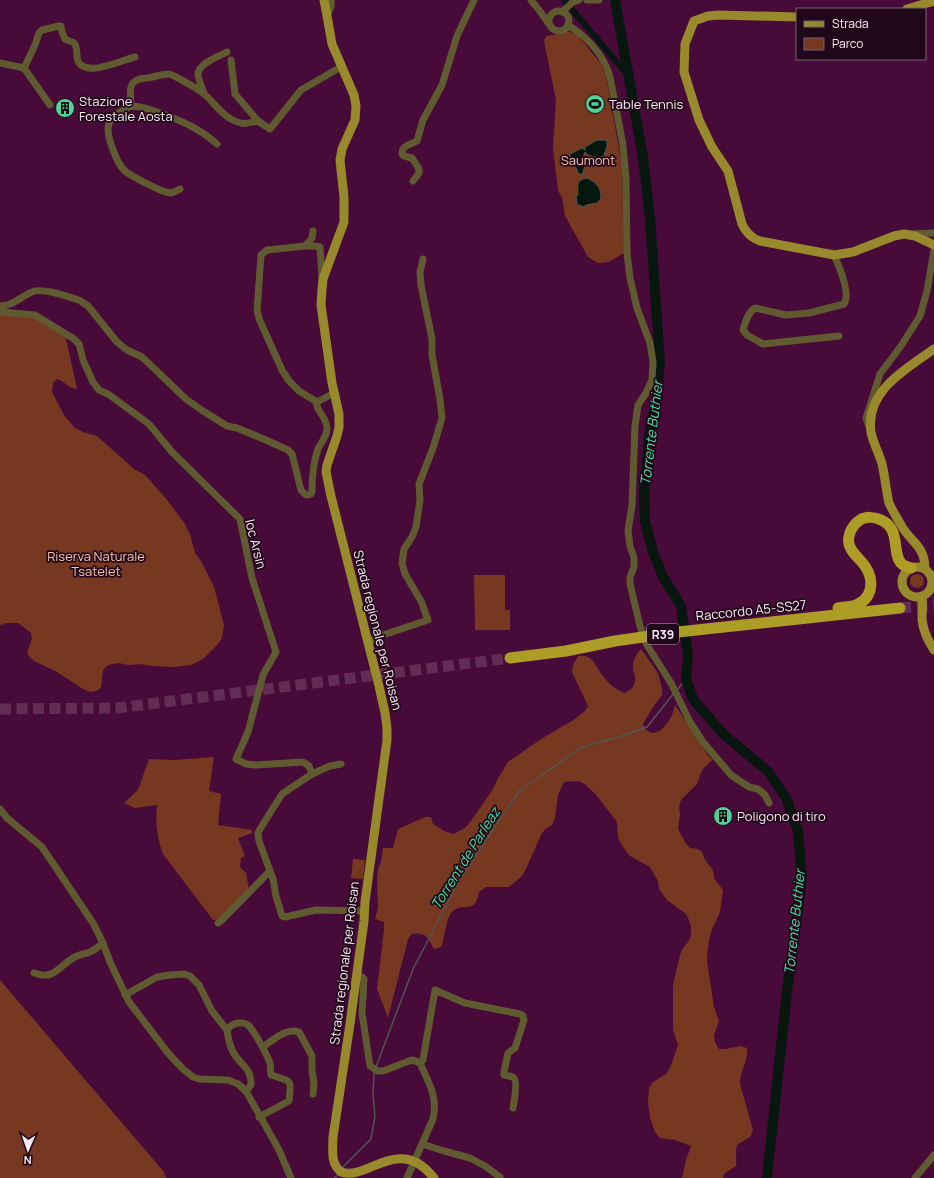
<svg xmlns="http://www.w3.org/2000/svg" width="934" height="1178" viewBox="0 0 934 1178" font-family="Manrope,sans-serif">
  <style>
    .green { fill: #763821 }
    .water { fill: #07160e; stroke: #505653 }
    .lines { fill: none; stroke-linecap: round; stroke-linejoin: round }
    .stream { stroke: #505653; stroke-width: 1.5 }
    .canal { stroke: #07160e; stroke-width: 6 }
    .river { stroke: #07160e; stroke-width: 10 }
    .highway-tunnel { stroke: #632c54; stroke-width: 11; stroke-dasharray: 11 5.5; stroke-linecap: butt }
    .minor { stroke: #605a31; stroke-width: 7 }
    .major { stroke: #97892c; stroke-width: 9 }
    .highway { stroke: #ad9c25; stroke-width: 11 }
    .labels { text-anchor: middle; dominant-baseline: central; stroke-width: 3.5; stroke-linejoin: round; paint-order: stroke }
    .shield { fill: #200719; stroke: #b9a7b2; stroke-width: 1 }
    .shield-label { font-size: 12px; font-weight: bold; fill: #faebf4 }
    .poi-label { font-size: 13px; fill: #faebf4; stroke: #200719; text-anchor: start }
    .park-label { font-size: 13px; fill: #f7c4b1; stroke: #200719 }
    .street-label { font-size: 13px; fill: #faebf4; stroke: #200719 }
    .water-label { font-size: 14px; font-style: italic; fill: #45e2a0; stroke: #200719 }
  </style>
  <rect width="100%" height="100%" fill="#480a38"/>
  <g class="green">
    <path d="M568 31 576 34 585 44 601 64 606 76 622 165 624 253 609 262 598 263 588 257 565 216 562 197 558 191 553 148 556 100 544 41 546 36 558 34Z"/>
    <path d="M0 313 35 317 65 335 77 388 76 389C68 388 65 381 57 379L53 383 52 391 54 396 64 415 75 428 83 432 97 436 134 469 145 475 163 495 174 509 185 524 190 534 195 553 201 561 214 587 224 625 222 638 217 645 203 659 191 665 173 667 152 666 141 664 129 665 118 663 108 665 103 670 101 688 96 691 90 692 83 689 57 672 34 661 29 656 27 653 32 639 31 633 18 623H7L0 625Z"/>
    <circle cx="917" cy="581" r="7"/>
    <path d="M474 575H505V610H510V630H475Z"/>
    <path d="M641 649 658 673 662 688V695L653 707 643 724C651 742 665 729 671 717 673 713 674 709 675 705L710 758 713 759 702 770 697 784 681 800 679 807 680 814 678 829 685 842 690 848C704 849 701 852 706 861 711 869 714 868 714 878L723 890 720 912 711 932 708 946 707 961 714 1007 719 1021 714 1035 715 1042 719 1049H726L740 1046 747 1048C748 1063 740 1070 740 1084L753 1130 750 1137 737 1145C735 1152 737 1159 736 1166L724 1174 723 1178H682L686 1160 691 1146 675 1140 660 1138 655 1132 650 1118 648 1103 649 1088 653 1082 666 1074 670 1068 678 1045 673 1030V985L680 955 683 948 688 942 691 936V927L689 920 686 914 667 900 659 889 658 881 650 867 630 856 621 844 618 837 617 822 597 796 586 785 579 781 564 782 558 795 555 818 552 825 545 829 541 835 525 871 521 877 509 887H486L479 892C475 916 463 901 452 912 446 918 445 938 441 947L434 949C428 938 426 932 412 934L408 939 388 1018 377 989 384 929V922L375 919 378 908 377 877 378 869 381 862 383 848H393L398 829 425 817H431L433 824 446 832 454 834 466 827 471 821 493 789 497 780 508 762 541 739 575 719 586 710 588 706 572 672 573 665 578 656C591 655 592 660 598 669 601 674 606 680 610 684 614 688 620 691 624 693 632 690 636 685 635 676 635 674 633 672 633 670 632 662 636 654 641 649Z"/>
    <path d="M214 757 209 791 221 794 218 825 252 830V833L238 838 245 856 241 858 240 867 246 873 249 889 220 919 213 920 163 854C157 838 155 823 157 805L135 808 124 803 138 790 149 759 174 760Z"/>
    <path d="M353 859 365 860 363 879 351 878Z"/>
    <path d="M0 980 164 1172 166 1178H0Z"/>
  </g>
  <g class="water">
    <path d="M597 140H606C609 144 605 151 604 156L598 158 588 155 585 152 582 160 585 166 582 175 578 173 574 163 570 158V154L582 148 585 150V147Z"/>
    <path d="M587 178C590 179 594 182 597 185 601 189 603 199 598 202 594 205 588 203 583 207L577 204 576 196 578 195C578 185 576 180 587 178Z"/>
  </g>
  <g class="lines">
    <g class="stream">
      <path d="M678 689 686 679"/>
      <path d="M376 1067 413 969 459 881 519 791 582 747 619 737 647 727 674 693"/>
      <path d="M342 1168 371 1139 375 1116 373 1095 374 1073"/>
      <path d="M334 1178 339 1174"/>
    </g>
    <path class="canal" d="M564 0 628 75"/>
    <path class="river" d="M615 0 643 157 650 218 660 362 657 396 650 428 644 494 645 521 653 552 663 577 681 606 688 656 686 679 693 699 723 734 768 771 786 798 798 831 802 878 787 991 767 1178"/>
    <g class="highway-tunnel">
      <path d="M900 608 934 605"/>
      <path d="M0 709 117 708 510 658"/>
    </g>
    <g class="minor">
      <path d="M531 0 539 10 549 24"/>
      <path d="M587 0H599"/>
      <circle cx="559" cy="21" r="10"/>
      <path d="M562 12 573 2 579 0"/>
      <path d="M327 14C331 9 332 6 331 0"/>
      <path d="M568 25C587 37 604 55 610 77L623 145 626 178 627 253 630 278 637 308 650 343 653 362 652 380 646 393 638 405 635 426 632 505 628 531 630 546 634 558V567L630 577V584L640 626 647 645 671 683 690 722 703 742 731 775 749 787 758 789 765 795 769 803"/>
      <path d="M231 60 235 94 258 121 270 129 301 90 341 67"/>
      <path d="M0 63 24 68 50 105"/>
      <path d="M24 68 35 45 39 33 42 30 59 26H61L62 32 65 39C67 41 72 41 74 43 78 47 76 57 78 61 86 78 122 60 135 57"/>
      <path d="M204 93C202 88 199 81 198 75 197 64 219 56 227 52"/>
      <path d="M131 106C143 106 152 110 163 114 184 122 200 129 217 144"/>
      <path d="M413 181 419 173V169L412 158 404 156 402 154C402 145 410 145 417 141L423 120 442 85 457 36 474 0"/>
      <path d="M180 189C175 192 171 194 166 192 158 190 131 176 125 171 117 164 108 139 108 129 108 126 109 122 111 120 115 113 124 110 131 106 130 90 127 79 147 78 155 77 162 74 169 74 174 75 200 90 204 94 213 101 220 113 231 119 242 125 246 124 258 121"/>
      <path d="M313 231 312 238 305 246 267 250 261 255 257 311 260 321 282 370 289 381 299 391 317 402"/>
      <path d="M910 234 934 233"/>
      <path d="M305 246H315L320 247 322 277 323 279"/>
      <path d="M834 255C839 266 851 293 844 304L809 313 786 315 755 308C748 312 745 323 743 330L747 335 763 344 839 336"/>
      <path d="M0 306C15 305 20 297 32 292 41 287 69 297 79 300L88 306 117 342 127 350 142 357 186 399 200 409 227 426 237 428 266 440 288 450 292 454 301 490C304 494 306 496 311 494L312 492C312 478 313 463 318 449 321 443 326 437 327 430 328 417 315 411 317 402L334 393"/>
      <path d="M0 312 35 315 74 339 79 344 83 360 93 382 99 390 108 394 149 424 172 452 240 519 252 578 276 652 263 675 248 732 236 759 246 764 256 765 303 762 309 766 312 774"/>
      <path d="M869 427 866 418 880 374 901 346 920 316 927 291 934 250"/>
      <path d="M368 643 377 637 428 620 421 601 405 574 402 563 404 549 412 537 416 527 420 500 419 484 433 448 442 418 440 399 432 355V339L421 285 420 272 423 259"/>
      <path d="M341 764 330 766 312 774 282 794 260 829 258 833 259 841 273 879 276 896 282 916 285 917 316 910 364 911"/>
      <path d="M0 809 7 818 42 847 93 923 103 943 110 962 129 1002 168 1053 183 1069 193 1077 199 1079 228 1080 238 1084 246 1091 279 1150 291 1178"/>
      <path d="M218 923 222 920 270 871"/>
      <path d="M34 973C55 981 59 965 75 957 80 954 85 954 90 952 95 950 99 946 103 943"/>
      <path d="M357 976 362 977 364 979 362 1013 370 1066 378 1071H383L409 1061 413 1060 420 1063C429 1083 438 1097 433 1119L407 1178"/>
      <path d="M125 995 157 977 170 975 184 974 190 976 199 985 212 1011 227 1030"/>
      <path d="M263 1047C273 1040 287 1027 299 1032L312 1056V1070L314 1084 313 1094"/>
      <path d="M420 1063 423 1060 435 990 465 1003 520 1014 523 1016 524 1020 515 1048 508 1053 504 1072V1075C507 1076 512 1076 514 1078 518 1082 514 1102 513 1108"/>
      <path d="M246 1091 251 1085C252 1068 240 1065 233 1052 230 1046 228 1037 227 1030 231 1024 241 1020 248 1025 254 1030 267 1055 270 1063 271 1067 270 1071 271 1075 291 1082 292 1077 289 1101L259 1117"/>
      <path d="M422 1144 444 1151 470 1158 485 1166 500 1177"/>
      <path d="M915 1178 934 1155"/>
    </g>
    <g class="major">
      <path d="M324 0 326 10 332 44 354 95 356 106 355 120 342 149 340 160 344 197V222L323 279 322 289 321 305 332 383 339 414V427L337 436 327 465 326 472 331 496 379 686 385 713 387 728V740L365 902 364 921 350 1024 333 1137C333 1150 330 1163 341 1172 359 1178 378 1160 397 1159 413 1157 424 1166 434 1178"/>
      <path d="M907 9 934 1"/>
      <path d="M797 17 719 15 708 16 694 21 685 44 684 72 699 120 712 147 728 171 742 224C746 233 751 238 760 241L834 255 853 252 894 236 904 234 915 236 934 245"/>
      <circle cx="917" cy="582" r="15"/>
      <path d="M925 569C925 545 910 542 901 525 897 518 892 510 889 503 886 490 885 476 882 464 879 453 873 443 871 432 865 391 906 369 934 349"/>
      <path d="M922 596C923 603 922 611 922 619 923 630 928 641 934 650"/>
    </g>
    <g class="highway">
      <path d="M838 608C843 607 848 607 853 606 873 600 875 581 865 566 861 560 855 556 851 549 845 539 851 526 860 520 866 516 875 517 881 520 902 529 891 555 902 564 904 566 908 567 911 568"/>
      <path d="M510 658 566 651 615 641 678 632 900 608"/>
    </g>
  </g>
  <defs>
    <symbol id="stadium-disc" viewBox="-11 -11 22 22"><circle r="9.5" fill="#50d398" stroke="#200719"/><path d="M0-5a6.5 5 0 1 0 0 10a6.5 5 0 1 0 0-10ZM-3.5-1.8h7v3.6h-7Z" fill="#111"/></symbol>
    <symbol id="building-disc" viewBox="-11 -11 22 22"><circle r="9.5" fill="#50d398" stroke="#200719"/><path d="M-4-6H4V6H1V3H-1V6H-4ZM-2.5-4.3h1.7v1.8h-1.7ZM.8-4.3h1.7v1.8H.8ZM-2.5-1h1.7V.8h-1.7ZM.8-1h1.7V.8H.8Z" fill="#111"/></symbol>
  </defs>
  <g fill-rule="evenodd">
    <use href="#stadium-disc" x="584" y="93" width="22" height="22"/>
    <use href="#building-disc" x="54" y="97" width="22" height="22"/>
    <use href="#building-disc" x="712" y="805" width="22" height="22"/>
  </g>
  <g class="labels">
    <rect class="shield" x="647" y="624" width="32" height="20" rx="3"/>
    <g class="shield-label">
      <text x="663" y="634">R39</text>
    </g>
    <g class="poi-label">
      <text x="79" y="101">Stazione<tspan x="79" dy="15">Forestale Aosta</tspan></text>
      <text x="609" y="104">Table Tennis</text>
      <text x="737" y="816">Poligono di tiro</text>
    </g>
    <g class="park-label">
      <text x="588" y="160">Saumont</text>
      <text x="96" y="556">Riserva Naturale<tspan x="96" dy="15">Tsatelet</tspan></text>
    </g>
    <g class="street-label">
      <text transform="translate(256 544) rotate(76)">loc Arsin</text>
      <text transform="translate(751 610) rotate(-6)">Raccordo A5-SS27</text>
      <text transform="translate(378 630) rotate(76)">Strada regionale per Roisan</text>
      <text transform="translate(344 963) rotate(-83)">Strada regionale per Roisan</text>
    </g>
    <g class="water-label">
      <text transform="translate(651 433) rotate(-83)">Torrente Buthier</text>
      <text transform="translate(465 858) rotate(-58)">Torrent de Parleaz</text>
      <text transform="translate(794 922) rotate(-84)">Torrente Buthier</text>
    </g>
  </g>
  <rect x="796" y="8" width="130" height="52" fill="#200719" stroke="#776271"/>
  <rect x="804" y="21" width="20" height="6" fill="#97892c" stroke="#776271"/>
  <text x="832" y="28" font-size="12" fill="#faebf4">Strada</text>
  <rect x="804" y="38" width="20" height="12" fill="#763821" stroke="#776271"/>
  <text x="832" y="48" font-size="12" fill="#faebf4">Parco</text>
  <g transform="translate(28 1150) rotate(182)" stroke="#200719" stroke-width="3" paint-order="stroke">
  <path d="M0-3L7 15L0 10L-7 15Z" fill="#faebf4"/>
  <text y="-6" font-size="11" font-weight="bold" text-anchor="middle" fill="#faebf4">N</text>
  </g>
</svg>
